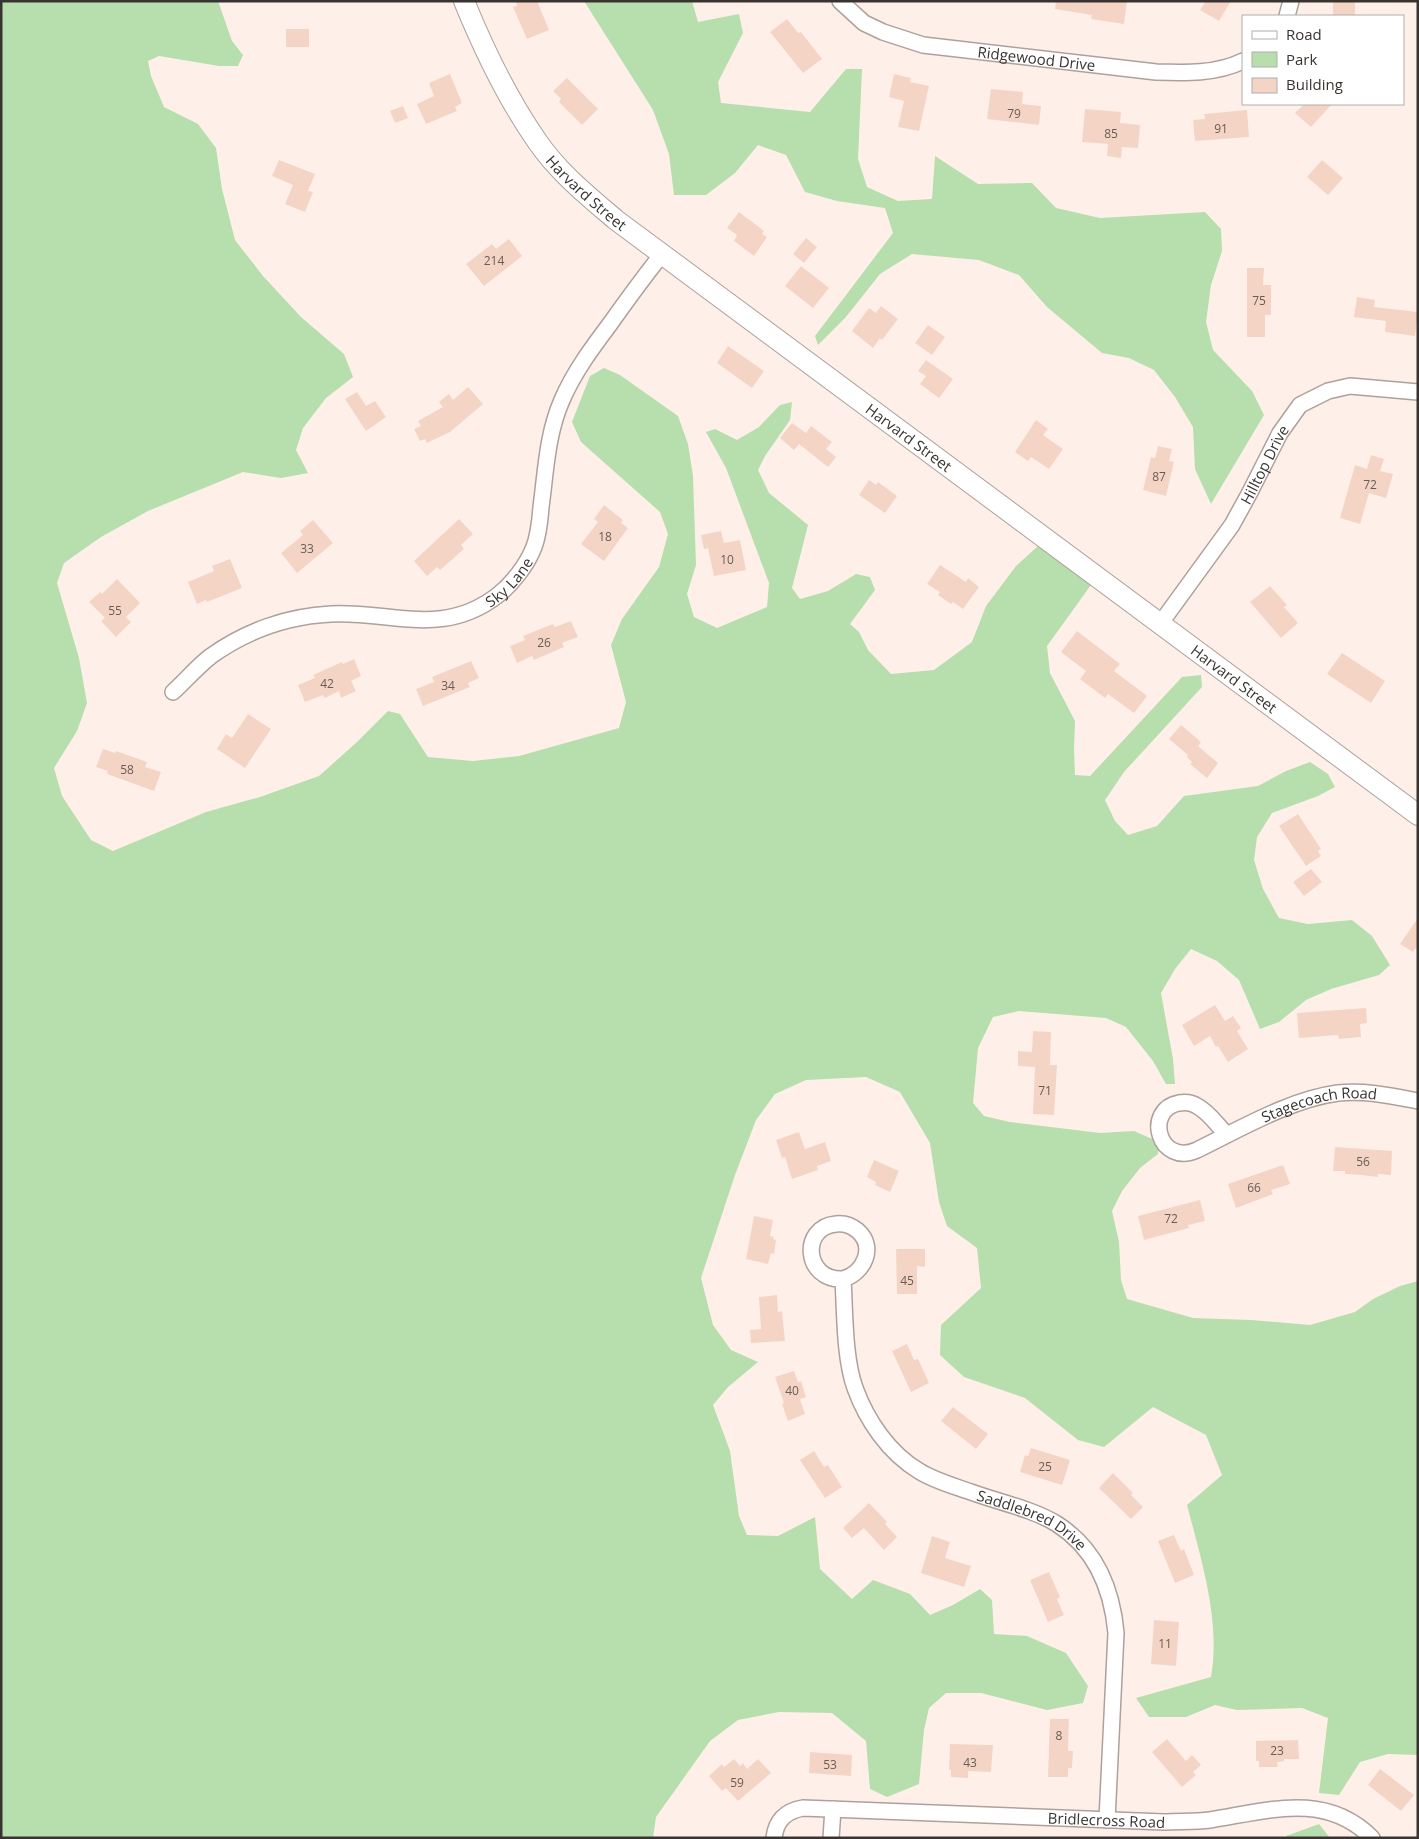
<svg xmlns="http://www.w3.org/2000/svg" width="1419" height="1839" viewBox="0 0 1419 1839" font-family="'Open Sans',sans-serif">
  <style>
    .green { fill: #b7dead }
    .building { fill: #f4d5c5 }
    .lines { fill: none; stroke-linecap: round; stroke-linejoin: round }
    .minor-casing { stroke: #aea19b; stroke-width: 18 }
    .secondary-casing { stroke: #aea19b; stroke-width: 22 }
    .minor { stroke: #fff; stroke-width: 15 }
    .secondary { stroke: #fff; stroke-width: 20 }
    .labels { text-anchor: middle; dominant-baseline: central; stroke-width: 4; stroke-linejoin: round; paint-order: stroke }
    .number-label { font-size: 12px; fill: #685c56 }
    .street-label { font-size: 15px; fill: #393431; stroke: #fff }
  </style>
  <rect width="100%" height="100%" fill="#fef0e9"/>
  <g class="green">
    <path d="M1 1H218L232 41 243 55 238 66H219L159 56 148 61 151 76 164 107 198 124 216 148 222 189 235 240 263 276 301 317 344 354 353 377 326 398 303 428 296 450 308 473 281 478 243 472 148 511 101 537 64 563 57 583 79 658 87 703 77 731 54 768 62 796 91 840 113 851 206 812 260 797 319 776 357 742 388 711 400 714 428 757 473 761 519 756 619 728 626 702 611 645 622 619 659 567 668 534 660 512 581 442 572 422 590 376 604 368 620 375 678 416 688 444 693 476 696 565 687 594 694 617 717 628 767 607 769 583 726 468 706 432 715 429 737 440 759 427 780 405 792 402 790 420 765 456 758 470 769 493 808 525 792 588 800 599 828 591 856 574 870 577 875 590 850 624 859 632 868 650 891 674 934 670 972 642 986 606 1016 566 1038 546 1091 585 1047 646 1050 673 1075 721 1074 750 1075 775 1090 776 1182 677 1201 675 1202 687 1124 772 1105 800 1115 821 1128 835 1157 826 1184 796 1258 786 1286 771 1310 762 1328 774 1335 787 1318 796 1272 813 1257 837 1254 860 1263 889 1279 918 1308 924 1352 920 1372 936 1390 965 1379 975 1331 989 1306 1000 1279 1022 1260 1029 1239 980 1217 961 1191 949 1175 969 1161 993 1173 1059 1175 1084H1166L1153 1061 1126 1027 1106 1018 1019 1011 993 1017 978 1048 973 1103 984 1116 1010 1122 1100 1133 1134 1131 1159 1142 1158 1154 1140 1168 1122 1191 1112 1211 1119 1242 1121 1280 1127 1299 1193 1318 1251 1320 1310 1325 1355 1312 1373 1299 1400 1286 1418 1281V1755L1388 1754 1360 1762 1339 1795 1319 1793 1328 1718 1302 1708 1237 1710 1215 1705 1186 1717H1149L1136 1698 1211 1677C1221 1621 1201 1559 1187 1505L1222 1475 1206 1435 1153 1407 1104 1447 1078 1440 1025 1398 964 1377 940 1355 941 1325 981 1288 977 1248 947 1226 939 1202 930 1143 900 1092 866 1077 806 1080 775 1094 756 1120 735 1175 701 1278 713 1325 731 1350 758 1362 728 1387 713 1405 730 1451 739 1516 747 1535 778 1536 815 1517 820 1569 852 1599 873 1580 910 1594 930 1615 953 1605 980 1589 992 1600 994 1634 1027 1636 1066 1653 1088 1686 1083 1703 1047 1710 981 1693H946L929 1708 924 1730 919 1784 887 1797 870 1789 866 1741 832 1713 779 1712 738 1720 710 1741 656 1817 653 1838H1Z"/>
    <path d="M584 1H692L698 22 739 14 743 33 718 82 721 103 810 112 846 69H862L858 159 867 187 898 201 932 199 935 156 978 184 1032 183 1056 208 1100 218 1205 212 1221 229 1222 251 1211 285 1206 322 1213 350 1252 391 1264 415 1211 504 1195 469 1193 427 1175 397 1154 370 1129 358 1102 353 1047 307 1019 275 979 260 912 254 880 274 845 318 818 345 815 336 893 233 885 208 837 201 805 192 786 155 758 145 735 173 706 195H674L669 154 653 110Z"/>
    <path d="M1319 1824 1330 1838H1286V1836Z"/>
  </g>
  <g class="building">
    <path d="M516 1H537L549 30 527 39 513 7 517 6Z"/>
    <path d="M1056 1H1127L1124 24 1091 19 1092 15 1055 9Z"/>
    <path d="M1206 1H1231L1219 21 1200 10Z"/>
    <rect x="1333" y="1" width="22" height="15"/>
    <path d="M787 19 798 33 801 32 822 59 803 73 770 32Z"/>
    <rect x="286" y="29" width="23" height="18"/>
    <path d="M450 74 462 103 455 107 457 111 426 124 417 104 434 96 429 83Z"/>
    <path d="M894 74 911 78 910 82 929 86 919 131 898 127 904 101 889 97Z"/>
    <path d="M567 78 598 109 582 125 559 102 561 99 553 91Z"/>
    <path d="M991 89 1023 92 1022 104 1041 106 1039 125 987 119Z"/>
    <path d="M1304 104H1332L1311 127 1295 113Z"/>
    <path d="M403 106 408 118 395 123 390 111Z"/>
    <path d="M1085 109 1121 112 1120 123 1140 125 1138 148 1122 147 1121 158 1107 156 1108 144 1082 142Z"/>
    <path d="M1247 110 1249 137 1195 141 1193 120 1205 119 1204 114Z"/>
    <path d="M279 160 315 174 308 191 313 192 305 212 285 204 293 185 272 176Z"/>
    <path d="M1322 160 1343 178 1328 195 1307 177Z"/>
    <path d="M739 212 764 231 762 234 767 237 754 256 734 241 737 235 727 228Z"/>
    <path d="M806 238 817 247 804 263 793 254Z"/>
    <path d="M509 239 522 256 484 286 466 264 492 244 496 249Z"/>
    <path d="M801 266 829 288 813 308 785 286Z"/>
    <path d="M1247 268H1264L1263 285H1271V315H1265V337H1247Z"/>
    <path d="M1357 297 1375 300 1374 307 1418 312 1415 336 1385 332 1386 321 1354 317Z"/>
    <path d="M881 306 898 319 882 340 880 338 873 348 852 331 869 308 876 313Z"/>
    <path d="M928 325 945 337 932 355 915 343Z"/>
    <path d="M728 346 764 371 752 388 717 363Z"/>
    <path d="M926 360 953 379 939 398 920 384 926 376 918 371Z"/>
    <path d="M468 387 483 404 450 432 427 443 425 439 420 441 414 429 421 426 418 421 443 407 439 402 449 394 453 400Z"/>
    <path d="M357 392 366 406 375 401 386 417 366 431 345 399Z"/>
    <path d="M1036 420 1048 429 1043 435 1063 449 1049 469 1031 457 1028 461 1015 452Z"/>
    <path d="M792 423 806 433 811 426 832 442 826 449 836 457 828 467 799 444 794 450 780 438Z"/>
    <path d="M1158 446 1172 449 1169 461 1174 462 1166 496 1143 490 1151 457 1155 458Z"/>
    <path d="M1371 455 1384 459 1380 471 1393 474 1386 498 1369 493 1360 524 1340 518 1355 465 1367 469Z"/>
    <path d="M869 480 876 485 878 482 897 496 885 513 859 495Z"/>
    <path d="M604 505 623 520 621 523 628 528 604 561 581 544 598 522 594 519Z"/>
    <path d="M459 519 473 534 461 545 464 549 440 570 437 567 427 576 414 561Z"/>
    <path d="M313 520 333 543 297 573 281 553 303 535 300 531Z"/>
    <path d="M721 531 724 543 740 540 746 570 714 576 708 548 704 549 701 535Z"/>
    <path d="M230 559 242 588 207 602 206 600 197 604 188 582 214 571 212 566Z"/>
    <path d="M940 565 966 582 968 578 979 587 963 609 953 602 951 604 938 595 940 592 927 584Z"/>
    <path d="M117 579 140 603 126 617 131 622 116 637 101 621 105 618 89 602 100 592 102 594Z"/>
    <path d="M1270 586 1287 605 1284 607 1298 623 1281 638 1250 602Z"/>
    <path d="M571 621 578 637 562 643 564 647 534 660 532 656 517 663 510 646 525 640 523 636 553 624 555 627Z"/>
    <path d="M1077 631 1120 664 1114 671 1147 696 1134 713 1108 694 1105 698 1080 679 1086 671 1061 652Z"/>
    <path d="M1342 653 1385 681 1371 703 1327 674Z"/>
    <path d="M354 659 361 676 351 681 356 691 341 698 339 691 325 698 323 695 305 702 298 685 315 678 313 675 342 662 343 664Z"/>
    <path d="M471 661 479 678 468 683 470 687 423 706 416 689 434 682 432 677Z"/>
    <path d="M248 714 271 729 245 768 217 749 226 734 232 738Z"/>
    <path d="M1181 725 1201 742 1198 746 1218 763 1207 778 1190 764 1192 762 1187 757 1188 755 1169 739Z"/>
    <path d="M103 749 115 753 116 751 147 762 145 767 161 772 154 791 107 774 108 771 96 767Z"/>
    <path d="M1298 814 1321 849 1318 851 1321 856 1306 866 1279 826Z"/>
    <path d="M1311 869 1322 882 1304 896 1293 882Z"/>
    <path d="M1418 918V945L1413 952 1400 944Z"/>
    <path d="M1215 1005 1225 1021 1233 1016 1241 1028 1237 1031 1248 1049 1228 1062 1218 1046 1216 1047 1210 1036 1194 1046 1182 1025Z"/>
    <path d="M1366 1008 1367 1023 1360 1024 1361 1037 1339 1039 1338 1035 1299 1038 1297 1013Z"/>
    <path d="M1033 1031 1051 1032 1050 1065H1057L1054 1115 1033 1114 1035 1067 1018 1066V1051L1032 1052Z"/>
    <path d="M799 1132 805 1149 825 1142 831 1161 817 1166 818 1170 792 1179 785 1157 782 1158 776 1140Z"/>
    <path d="M1335 1147 1392 1151 1391 1175 1378 1174V1177L1361 1175 1345 1174V1171H1333Z"/>
    <path d="M874 1160 899 1171 890 1192 875 1185 876 1182 867 1177Z"/>
    <path d="M1283 1165 1290 1184 1271 1190 1273 1194 1236 1208 1228 1184Z"/>
    <path d="M1200 1200 1205 1221 1188 1225 1189 1228 1144 1240 1138 1216Z"/>
    <path d="M754 1216 773 1220 770 1236 774 1237 773 1239 776 1240 774 1254 771 1253 768 1264 746 1259Z"/>
    <path d="M896 1249H925V1267L917 1266V1294H897Z"/>
    <path d="M777 1295 778 1312 782 1311 785 1341 751 1343 750 1330 761 1329 759 1297Z"/>
    <path d="M907 1344 914 1360 918 1359 929 1383 911 1392 892 1351Z"/>
    <path d="M794 1371 798 1382 801 1381 806 1397 800 1399 805 1414 788 1421 782 1404 784 1403 775 1377Z"/>
    <path d="M953 1407 988 1434 976 1449 941 1421Z"/>
    <path d="M1031 1448 1070 1460 1062 1485 1020 1472 1025 1455 1028 1456Z"/>
    <path d="M814 1451 824 1467 828 1465 842 1487 825 1498 800 1460Z"/>
    <path d="M1113 1473 1133 1493 1131 1495 1143 1507 1131 1519 1099 1488Z"/>
    <path d="M869 1503 887 1522 885 1524 897 1537 884 1550 864 1528 852 1538 843 1528Z"/>
    <path d="M1174 1535 1181 1551 1184 1549 1194 1575 1175 1583 1158 1541Z"/>
    <path d="M932 1536 950 1542 945 1558 971 1566 964 1587 921 1573Z"/>
    <path d="M1049 1572 1060 1597 1057 1599 1064 1615 1048 1622 1030 1580Z"/>
    <path d="M1154 1620 1179 1622 1176 1666 1151 1664Z"/>
    <path d="M1050 1719H1069L1068 1751H1073L1072 1768H1068V1777H1048Z"/>
    <path d="M1167 1739 1186 1761 1192 1755 1201 1765 1193 1772 1196 1775 1182 1787 1152 1752Z"/>
    <path d="M1298 1740 1299 1759H1284V1761L1277 1762 1278 1767H1259V1761H1256V1741Z"/>
    <path d="M950 1744 993 1745 991 1772 968 1771V1778L951 1777V1770H949Z"/>
    <path d="M810 1752 852 1755 851 1776 809 1773Z"/>
    <path d="M734 1759 740 1766 743 1763 747 1769 758 1759 771 1773 738 1801 726 1788 722 1791 709 1776 722 1764 724 1767Z"/>
    <path d="M1380 1769 1414 1795 1401 1811 1368 1785Z"/>
  </g>
  <g class="lines">
    <defs>
      <g id="minor">
        <path id="s1" d="M840 1 864 23 883 32 923 45 1156 72C1186 73 1216 74 1243 61"/>
        <path d="M1287 16 1291 1"/>
        <path id="s2" d="M1160 624 1232 525 1249 494 1280 433 1300 405 1328 391 1350 386 1418 392"/>
        <path id="s3" d="M173 692C186 680 198 666 211 656 246 631 288 616 331 614 392 611 443 638 498 595 512 584 527 565 534 547 539 534 540 520 541 507 546 470 547 434 562 400 574 372 592 348 610 324 627 300 644 277 662 254"/>
        <path id="s4" d="M1227 1135C1218 1126 1209 1112 1197 1106 1191 1102 1185 1102 1179 1103 1143 1110 1159 1167 1197 1150 1240 1129 1291 1099 1338 1093 1365 1090 1392 1096 1418 1101"/>
        <path id="s5" d="M843 1279C804 1281 800 1227 836 1224 844 1223 852 1226 858 1231 876 1247 864 1273 843 1279 845 1312 844 1357 855 1388 867 1421 889 1453 919 1471 935 1481 954 1486 971 1492 998 1502 1033 1509 1057 1524 1096 1549 1112 1588 1116 1633L1107 1820"/>
        <path id="s6" d="M774 1838C776 1820 786 1811 803 1808L1164 1822C1179 1821 1195 1822 1210 1820 1267 1811 1325 1791 1372 1838"/>
        <path d="M831 1838 833 1809"/>
      </g>
      <g id="secondary">
        <path id="s7" d="M464 1C484 50 507 98 537 141 558 172 588 196 616 220L1418 815"/>
      </g>
    </defs>
    <use href="#minor" class="minor-casing"/>
    <use href="#secondary" class="secondary-casing"/>
    <use href="#minor" class="minor"/>
    <use href="#secondary" class="secondary"/>
  </g>
  <g class="labels">
    <g class="number-label">
      <text x="1014" y="113">79</text>
      <text x="1221" y="128">91</text>
      <text x="1111" y="133">85</text>
      <text x="494" y="260">214</text>
      <text x="1259" y="300">75</text>
      <text x="1159" y="476">87</text>
      <text x="1370" y="484">72</text>
      <text x="605" y="536">18</text>
      <text x="307" y="548">33</text>
      <text x="727" y="559">10</text>
      <text x="115" y="610">55</text>
      <text x="544" y="642">26</text>
      <text x="327" y="683">42</text>
      <text x="448" y="685">34</text>
      <text x="127" y="769">58</text>
      <text x="1045" y="1090">71</text>
      <text x="1363" y="1161">56</text>
      <text x="1254" y="1187">66</text>
      <text x="1171" y="1218">72</text>
      <text x="907" y="1280">45</text>
      <text x="792" y="1390">40</text>
      <text x="1045" y="1466">25</text>
      <text x="1165" y="1643">11</text>
      <text x="1059" y="1735">8</text>
      <text x="1277" y="1750">23</text>
      <text x="970" y="1762">43</text>
      <text x="830" y="1764">53</text>
      <text x="737" y="1782">59</text>
    </g>
    <g class="street-label">
      <text stroke="none"><textPath href="#s1" startOffset="210">Ridgewood Drive</textPath></text>
      <text stroke="none"><textPath href="#s7" startOffset="230">Harvard Street</textPath></text>
      <text stroke="none"><textPath href="#s7" startOffset="635">Harvard Street</textPath></text>
      <text stroke="none"><textPath href="#s2" startOffset="191">Hilltop Drive</textPath></text>
      <text stroke="none"><textPath href="#s3" startOffset="371">Sky Lane</textPath></text>
      <text stroke="none"><textPath href="#s7" startOffset="1040">Harvard Street</textPath></text>
      <text stroke="none"><textPath href="#s4" startOffset="281">Stagecoach Road</textPath></text>
      <text stroke="none"><textPath href="#s5" startOffset="514">Saddlebred Drive</textPath></text>
      <text stroke="none"><textPath href="#s6" startOffset="349">Bridlecross Road</textPath></text>
    </g>
  </g>
  <rect width="1419" height="1839" fill="none" stroke="#393431" stroke-width="5"/>
  <rect x="1242" y="15" width="162" height="90" fill="#ffffff" stroke="#b0aead"/>
  <rect x="1252" y="31" width="25" height="8" fill="#ffffff" stroke="#b0aead"/>
  <text x="1286" y="40" font-size="15" fill="#393431">Road</text>
  <rect x="1252" y="52" width="25" height="15" fill="#b7dead" stroke="#b0aead"/>
  <text x="1286" y="65" font-size="15" fill="#393431">Park</text>
  <rect x="1252" y="78" width="25" height="15" fill="#f4d5c5" stroke="#b0aead"/>
  <text x="1286" y="90" font-size="15" fill="#393431">Building</text>
</svg>
